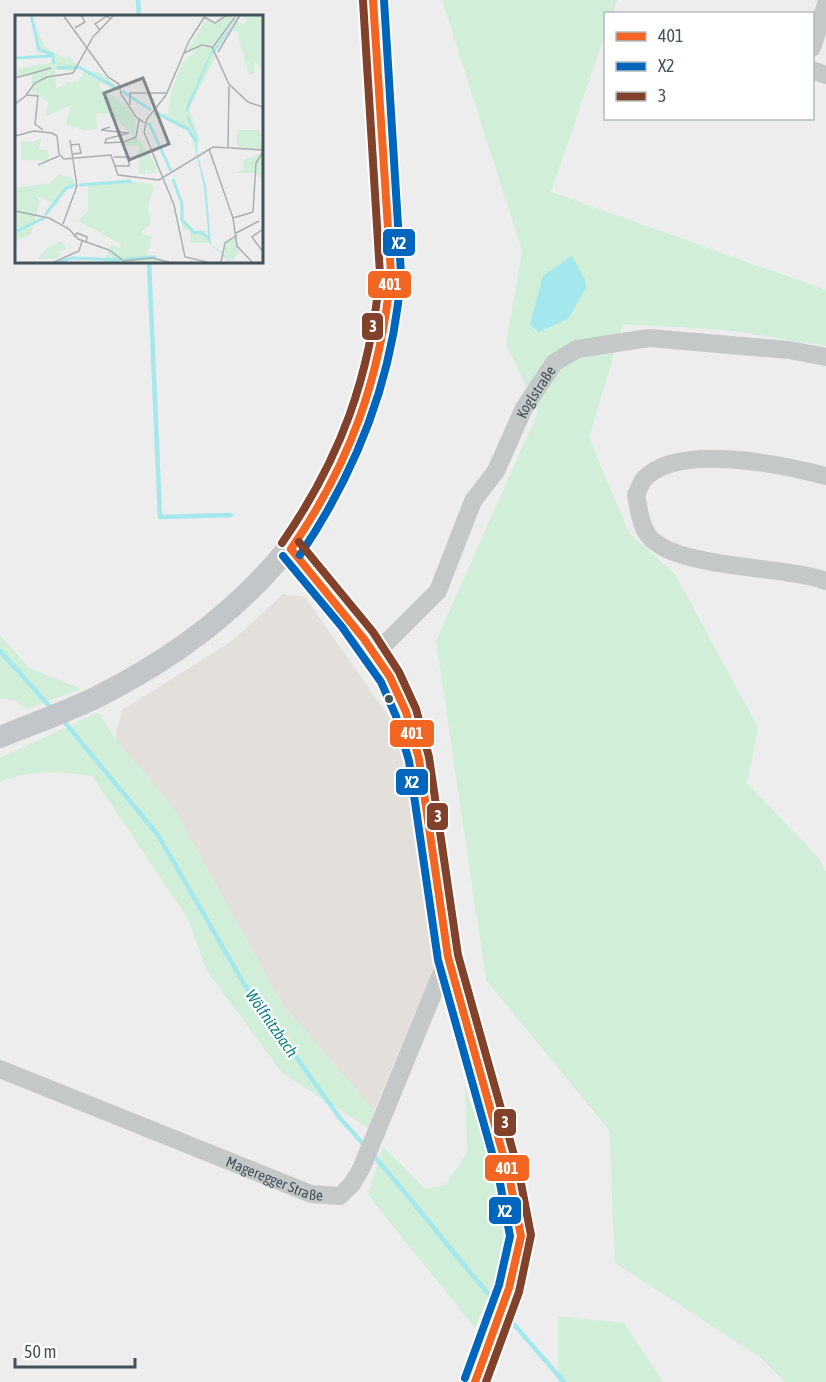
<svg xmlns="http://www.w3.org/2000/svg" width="826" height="1382" viewBox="0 0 826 1382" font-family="'Asap Condensed',sans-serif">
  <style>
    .commercial { fill: #e3dfda }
    .green { fill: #d0eed8 }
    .water { fill: #a4e7ec }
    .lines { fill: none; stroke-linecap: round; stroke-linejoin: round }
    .stream { stroke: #a4e7ec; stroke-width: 4.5 }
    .minor { stroke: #c4c8c9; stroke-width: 18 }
    .major { stroke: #c2c6c8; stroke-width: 22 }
    .bus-1-casing { stroke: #fff; stroke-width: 12 }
    .bus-2-casing { stroke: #fff; stroke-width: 12 }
    .bus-3-casing { stroke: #fff; stroke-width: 12 }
    .bus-1 { stroke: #f26522; stroke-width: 8 }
    .bus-2 { stroke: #0065bd; stroke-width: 8 }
    .bus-3 { stroke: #81412b; stroke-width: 8 }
    .bus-dot { fill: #445259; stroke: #fff; stroke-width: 2 }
    .labels { text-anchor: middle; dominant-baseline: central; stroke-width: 4.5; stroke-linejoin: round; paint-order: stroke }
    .street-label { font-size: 15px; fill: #445259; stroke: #fff }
    .water-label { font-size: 16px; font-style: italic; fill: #0c7f88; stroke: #fff }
    .inset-river { fill: none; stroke: #a4e7ec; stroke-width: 3 }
    .inset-road { fill: none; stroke: #aaafb2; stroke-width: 1.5 }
    .view { fill: #80888d; fill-opacity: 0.15; stroke: #80888d; stroke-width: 3 }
    .inset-edge { fill: none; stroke: #445259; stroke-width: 3 }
    .line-badge { stroke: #fff; stroke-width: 2 }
    .badge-label { font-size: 16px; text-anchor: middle; font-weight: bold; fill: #fff }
  </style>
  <rect width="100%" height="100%" fill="#eeeded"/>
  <path class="commercial" d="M283 594 305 597 390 718 410 767 420 834 426 916 435 965 374 1111 282 1004 174 809 115 739 122 710 232 641Z"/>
  <g class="green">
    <path d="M442 0H617L613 13 606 14 605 34 551 192 826 290V346L727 330 623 324 589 438 629 533 675 574 758 728 747 784 817 856 826 872V1382H785L760 1357 615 1263 609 1130 486 980 436 641 538 412 506 344 522 251Z"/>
    <path d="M0 635 29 668 81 689 27 709 15 701 0 698Z"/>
    <path d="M99 712 115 739 174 809 282 1004 374 1111 368 1128 282 1073 207 971 188 919 92 776C60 771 31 769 0 782V758Z"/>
    <path d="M465 1086C476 1120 511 1214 504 1246 499 1274 486 1301 475 1328L368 1195 383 1146 425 1189 445 1185 467 1153Z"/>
    <path d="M558 1316 624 1323 663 1382H558Z"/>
  </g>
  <path class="water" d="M572 256 585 280 586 288 568 319 538 332 530 324 543 276Z"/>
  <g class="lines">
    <g class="stream">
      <path d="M138 0 139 16"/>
      <path d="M149 261 160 517 231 515"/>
      <path d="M0 651 52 709"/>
      <path d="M62 719 158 835 244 984 339 1117 365 1146"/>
      <path d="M373 1155C416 1204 455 1256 498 1305"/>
      <path d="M505 1314 564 1382"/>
    </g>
    <g class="minor">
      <path d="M812 48 826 4"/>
      <path d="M812 70 826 75"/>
      <path d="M826 476C784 465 679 442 644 479 641 482 639 490 636 495 639 508 640 525 648 535 674 570 784 565 826 581"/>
      <path d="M291 549C327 594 376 644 400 697 408 717 414 738 419 759L448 957 509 1176 521 1236 509 1288 475 1382"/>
      <path id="s1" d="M375 654 438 591 473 501 496 471 524 408 554 363 577 349 649 338 789 350 826 357"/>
      <path id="s2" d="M0 1069 311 1194 340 1196 352 1184 362 1167 448 957"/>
    </g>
    <path class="major" d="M0 737C32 724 66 712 97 697 271 610 378 471 391 274L373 0"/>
    <defs>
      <g id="bus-1">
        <path d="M291 549 364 639 390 677 406 712 419 759 448 957 509 1176 521 1236 509 1288 475 1382"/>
        <path d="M291 549C351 462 380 379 391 274L373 0"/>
      </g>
      <g id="bus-2">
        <path d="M300 555C358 469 394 377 401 273L384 0"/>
        <path d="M283 556 342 627 381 682 396 716 409 761 438 960 499 1178 510 1236 499 1285 465 1378"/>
      </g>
      <g id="bus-3">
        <path d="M299 542 373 632 399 672 416 709 429 757 458 955 519 1173 531 1235 519 1292 486 1382"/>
        <path d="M282 543C341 458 370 377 380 274L363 1"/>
      </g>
    </defs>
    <use href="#bus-1" class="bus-1-casing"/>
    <use href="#bus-2" class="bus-2-casing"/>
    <use href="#bus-3" class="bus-3-casing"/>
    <use href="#bus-1" class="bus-1"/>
    <use href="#bus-2" class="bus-2"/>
    <use href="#bus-3" class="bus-3"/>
  </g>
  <circle class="bus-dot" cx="389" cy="699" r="5"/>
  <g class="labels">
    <g class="street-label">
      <text stroke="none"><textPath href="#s1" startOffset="312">Koglstraße</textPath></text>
      <text stroke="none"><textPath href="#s2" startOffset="296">Mageregger Straße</textPath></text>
    </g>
    <g class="water-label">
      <text transform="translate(272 1023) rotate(55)">Wölfnitzbach</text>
    </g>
  </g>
  <g transform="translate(15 15)">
    <rect width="248" height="248" fill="#eeeded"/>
    <path d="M226 0H247V54L239 46 240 58 234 60 222 17 216 15 221 7 230 9 232 5ZM213 1 219 3 198 30 188 29 171 38 191 5 197 8ZM19 7 30 32 49 43 54 41 63 50 59 56 40 54 41 74 53 67H63L70 55 86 58 98 68 103 76 86 67 83 71 112 91 121 106 120 119 142 152 140 158 133 159 131 154 130 159H124V131H103L118 125 117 119 94 99 81 98 82 114 71 116 51 109 56 90 31 101 33 87 17 76V61L0 60 3 54 38 47 34 38 21 34ZM184 32H196L202 40 174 93 184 124 181 141 176 118 137 98 153 99 156 76 167 49ZM222 115H245L247 134 222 132ZM26 123 24 134 33 135 34 146 6 145V126L18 127ZM247 138V163L240 158H221L229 154 228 145ZM44 159 57 163 61 169 50 174 43 189 33 195 37 188 22 181 25 186 16 219 0 226V173L35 168ZM116 166 137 169 139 173 133 190 136 209 125 218 137 222 132 239 154 247H88L96 230 105 233 106 229 63 206 73 196V171ZM164 202 181 219 191 215 194 228H176L175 216 169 215ZM221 221 224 237 218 246 208 237 212 227ZM46 226 51 234 45 237 44 243 23 244 32 233Z" fill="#d0eed8"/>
    <path d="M224 0 202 34 196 40 172 98 182 121V138L191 171 196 229 212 242 216 247 194 228 189 171 181 138V121L173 105 171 93 195 39Z" fill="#a4e7ec"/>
    <path class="inset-river" d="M16 0 24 35 37 39 39 49M0 43 38 41M42 53 64 52 103 74M107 76 136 95M140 97 173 114 181 126M134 108 156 156M158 164 167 189V205L180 218 186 217 194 223M64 170 116 166M30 200 51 173 61 170M0 217 29 203M110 244 141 242M43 247 57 243 106 245"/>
    <path class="inset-road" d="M48 0 93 62 104 69 106 79 121 102 130 108M190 1 174 26 151 80 132 104 129 117 159 190 170 242 192 247M189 2 200 8 212 0M60 13 70 7 66 0M85 15 80 9 92 1 95 4M198 32 220 2M203 37 225 0M169 38 187 30 197 32 214 69 233 87 248 92M0 63 36 53M11 80 20 68 32 62 58 58 78 22 99 0M0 89 12 80 23 81 20 109 28 115M115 90V78H151M95 112 86 115 114 118 91 124 90 128 109 127 121 122 124 105M0 121 19 116 37 118 42 121 44 139 49 144 96 140 103 160 144 165 198 132 248 135M56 130 64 129 66 138 58 139M213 132 214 71M194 134 218 203 222 231 237 247M99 142H114V151H99M23 150 44 141M0 196 34 203 54 214 63 224 94 235 109 246 137 243 154 247M238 197 241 148 248 137M218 203 238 197M48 209 62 171 55 125M248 214 237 222 248 237M221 218 244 206M59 222 62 218 72 222 71 228M39 247 64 236 67 226M206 247 210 228 222 220"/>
    <path class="view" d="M128 63 154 129 114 145 89 78Z"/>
    <rect width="248" height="248" class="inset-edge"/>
  </g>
  <g class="line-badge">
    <rect x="382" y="228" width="34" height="29" rx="6" fill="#0065bd"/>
    <rect x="367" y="270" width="45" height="29" rx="6" fill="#f26522"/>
    <rect x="361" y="312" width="23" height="29" rx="6" fill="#81412b"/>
    <rect x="389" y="719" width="46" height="29" rx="6" fill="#f26522"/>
    <rect x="395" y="768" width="34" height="28" rx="6" fill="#0065bd"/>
    <rect x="426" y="802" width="23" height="29" rx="6" fill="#81412b"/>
    <rect x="493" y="1108" width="24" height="29" rx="6" fill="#81412b"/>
    <rect x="484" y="1154" width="46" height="28" rx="6" fill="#f26522"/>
    <rect x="488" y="1196" width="34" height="29" rx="6" fill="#0065bd"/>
  </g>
  <g class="badge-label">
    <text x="399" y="249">X2</text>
    <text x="390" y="290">401</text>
    <text x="373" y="332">3</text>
    <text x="412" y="739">401</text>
    <text x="412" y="788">X2</text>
    <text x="438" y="822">3</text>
    <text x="505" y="1128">3</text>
    <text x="507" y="1174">401</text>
    <text x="505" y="1217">X2</text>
  </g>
  <rect x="604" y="12" width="210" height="108" fill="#ffffff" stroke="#b4babd" stroke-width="1.5"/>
  <rect x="616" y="32" width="30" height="9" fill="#f26522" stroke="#b4babd" stroke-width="1.5"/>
  <text x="658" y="42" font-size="18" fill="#445259">401</text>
  <rect x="616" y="62" width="30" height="9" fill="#0065bd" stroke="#b4babd" stroke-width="1.5"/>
  <text x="658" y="72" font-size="18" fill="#445259">X2</text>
  <rect x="616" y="92" width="30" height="9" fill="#81412b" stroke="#b4babd" stroke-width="1.5"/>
  <text x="658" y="102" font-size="18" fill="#445259">3</text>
  <path d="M15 1358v9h120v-9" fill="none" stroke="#445259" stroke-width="3"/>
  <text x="24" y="1358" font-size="18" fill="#445259" stroke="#ffffff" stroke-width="4.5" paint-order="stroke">50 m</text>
</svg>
